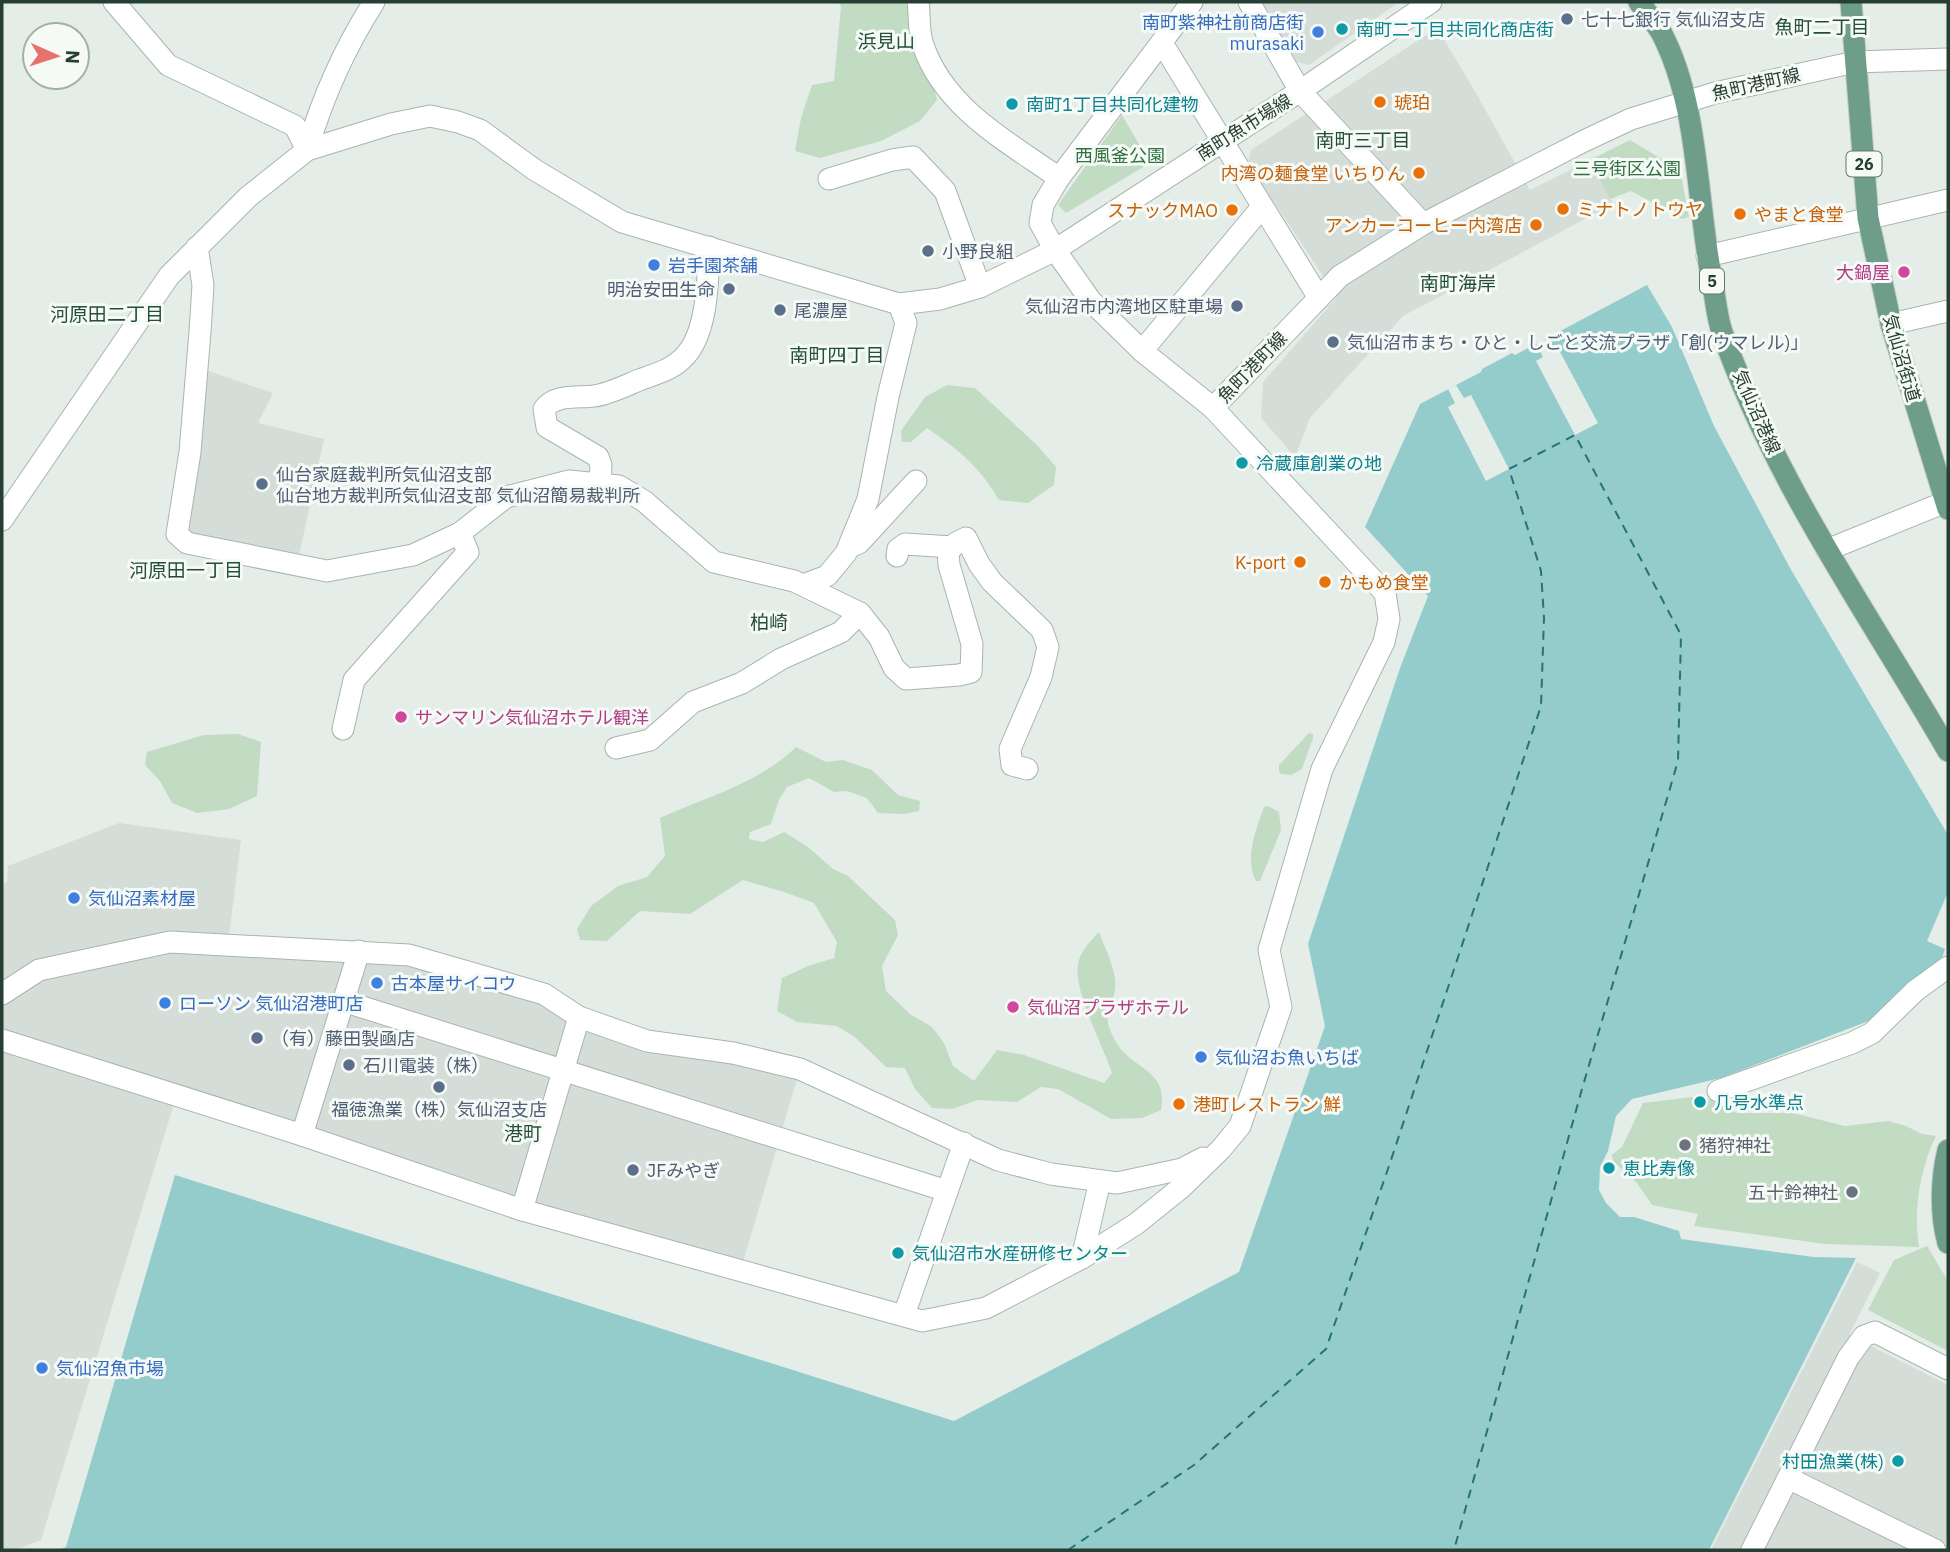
<svg xmlns="http://www.w3.org/2000/svg" width="1950" height="1552" viewBox="0 0 1950 1552" font-family="'IBM Plex Sans','Noto Sans JP',sans-serif">
  <style>
    .built { fill: #d4ddd7 }
    .green { fill: #c1dcc3 }
    .water { fill: #93cccb }
    .pier { fill: #e5ede8 }
    .lines { fill: none; stroke-linecap: round; stroke-linejoin: round }
    .ferry { stroke: #257473; stroke-width: 2; stroke-dasharray: 9 7; stroke-linecap: butt }
    .minor-casing { stroke: #a8b5ae; stroke-width: 23 }
    .major-casing { stroke: #c2c9c6; stroke-width: 23 }
    .minor { stroke: #fff; stroke-width: 21 }
    .major { stroke: #6e9e89; stroke-width: 21 }
    .service-dot { fill: #5c6f8a; stroke: #f6faf7; stroke-width: 2.5 }
    .culture-dot { fill: #0f9aa8; stroke: #f6faf7; stroke-width: 2.5 }
    .shop-dot { fill: #3f7fe0; stroke: #f6faf7; stroke-width: 2.5 }
    .food-dot { fill: #e8710a; stroke: #f6faf7; stroke-width: 2.5 }
    .hotel-dot { fill: #d1479c; stroke: #f6faf7; stroke-width: 2.5 }
    .worship-dot { fill: #6b7280; stroke: #f6faf7; stroke-width: 2.5 }
    .labels { text-anchor: middle; dominant-baseline: central; stroke-width: 6; stroke-linejoin: round; paint-order: stroke }
    .shield { fill: #f6faf7; stroke: #64766e; stroke-width: 2 }
    .shield-label { font-size: 16px; font-weight: bold; fill: #263e33 }
    .service-label { font-size: 18px; fill: #4e5e75; stroke: #f6faf7; text-anchor: start }
    .shop-label { font-size: 18px; fill: #366cbe; stroke: #f6faf7; text-anchor: start }
    .culture-label { font-size: 18px; fill: #0d838f; stroke: #f6faf7; text-anchor: start }
    .street-label { font-size: 18px; fill: #263e33; stroke: #f6faf7 }
    .food-label { font-size: 18px; fill: #c56008; stroke: #f6faf7; text-anchor: start }
    .park-label { font-size: 18px; fill: #347140; stroke: #f6faf7 }
    .hotel-label { font-size: 18px; fill: #b23c85; stroke: #f6faf7; text-anchor: start }
    .worship-label { font-size: 18px; fill: #5b616d; stroke: #f6faf7; text-anchor: start }
    .neighbourhood-label { font-size: 19px; fill: #234e3c; stroke: #f6faf7 }
  </style>
  <rect width="100%" height="100%" fill="#e5ede8"/>
  <g class="built">
    <path d="M1262 2H1399L1309 65 1297 62Z"/>
    <path d="M1437 28 1476 93 1530 190 1590 160 1613 204 1403 316 1310 418 1295 457 1261 418 1263 382 1337 297 1248 163 1251 150Z"/>
    <path d="M197 367 273 393 258 423 324 439 297 565 187 543Z"/>
    <path d="M119 823 241 840 228 944 409 955 579 1017 800 1069 741 1269 176 1097 41 1540 15 1550H2V884L7 882 8 866Z"/>
    <path d="M1857 1262 1880 1273 1849 1335 1948 1385V1550H1711Z"/>
  </g>
  <g class="green">
    <path d="M838 2H910L937 100 920 121 881 141 820 158 795 151 801 118 812 85 834 81 841 6Z"/>
    <path d="M1122 115 1150 163 1066 213 1058 205Z"/>
    <path d="M1630 140 1680 170 1689 217 1682 219 1631 191 1610 199 1590 160Z"/>
    <path d="M947 385 975 388 1036 444 1056 467 1054 485 1028 503 999 500C978 465 961 452 927 428L911 442H902L901 431 925 397Z"/>
    <path d="M1309 733 1313 734V738L1302 769 1291 775 1281 774 1279 771V765Z"/>
    <path d="M238 734 261 742 257 796 229 809 197 813 172 803 160 781 145 765 147 752 204 735Z"/>
    <path d="M796 747 826 762 843 760 872 770 898 795 920 801 919 811 904 814 878 813 867 798 847 791 834 792 809 778 787 787 779 800 771 824 750 832 749 839 763 842 784 832 808 847 833 869 848 876 895 920 898 935 882 966 886 991 910 1014 932 1027 944 1043 953 1066 974 1081 997 1050 1024 1055 1104 1083 1112 1073C1103 1045 1073 991 1078 964 1080 952 1091 940 1099 932 1104 946 1113 963 1115 979 1118 1008 1096 1007 1116 1042 1132 1070 1169 1069 1161 1110L1142 1118 1111 1119 1058 1089 1041 1087 1017 1102 978 1100 952 1109 932 1108 915 1089 905 1068 886 1067 856 1038 837 1026 797 1022 777 1011 782 978 808 966 834 958 837 942 814 903 784 892 743 880 690 914 640 911 607 941 580 940 577 929 591 906 618 886 647 877 665 856 660 818C706 797 760 783 796 747Z"/>
    <path d="M1268 806 1279 812 1281 830 1260 881H1256C1244 859 1256 829 1264 807Z"/>
    <path d="M1692 1097 1708 1099 1737 1113H1793L1845 1126 1888 1121 1906 1126 1922 1134 1936 1136C1920 1169 1913 1210 1919 1247L1825 1244 1694 1226 1698 1214 1652 1205 1637 1183 1613 1161 1612 1155 1622 1147 1643 1103Z"/>
    <path d="M1927 1246 1948 1281V1351L1868 1310 1894 1260Z"/>
  </g>
  <path class="water" d="M1647 285 1672 327 1714 426 1790 568 1948 835V892L1927 941 1945 949 1942 958 1932 968 1871 1020 1721 1078 1632 1099 1616 1116 1608 1151 1600 1167 1599 1190 1606 1203 1620 1217H1634L1679 1231 1681 1239 1814 1257 1856 1258 1709 1550H59L66 1547 175 1175 954 1421 1239 1272 1325 1026 1308 944 1400 668 1428 596 1365 527 1420 404 1481 372 1482 369 1512 353 1515 355Z"/>
  <g class="pier">
    <path d="M1545 339 1552 353 1559 350 1598 423 1575 435 1536 361 1543 357 1536 343Z"/>
    <path d="M1456 385 1464 398 1471 395 1509 469 1486 481 1448 407 1455 403 1448 389Z"/>
  </g>
  <g class="lines">
    <path class="ferry" d="M1068 1550 1194 1465 1326 1349 1390 1163 1541 706 1544 618 1541 571 1509 469 1575 435 1681 635 1678 761 1582 1089 1454 1550"/>
    <defs>
      <g id="minor">
        <path d="M114 2 168 65 295 126 307 150"/>
        <path d="M918 2C920 15 918 32 923 45 944 108 1008 142 1059 178"/>
        <path d="M1192 2 1059 178 1043 205 1040 223 1055 250 1091 301 1142 351 1213 408"/>
        <path d="M1249 2 1300 91 1423 224"/>
        <path d="M1162 43 1319 298"/>
        <path d="M307 150C323 96 344 49 374 2"/>
        <path d="M829 179 892 160 913 157 945 191 980 287"/>
        <path d="M197 247 203 285 200 332 190 452 177 534 187 543 327 571 413 555 460 533 506 497 569 481 619 486 644 501 714 562 794 581 860 613 879 637 894 668 906 679 959 675 971 672 972 644 949 565 948 552 956 543 966 538 979 564 992 582 1042 630 1048 647 1041 677 1010 749 1012 765 1027 769"/>
        <path d="M1707 256 1948 200"/>
        <path d="M1891 324 1948 311"/>
        <path d="M1142 351 1262 207"/>
        <path d="M600 484 601 465 598 457 547 427 544 409C555 394 577 398 594 396 609 394 625 386 639 380 653 375 671 370 682 359 708 336 708 279 709 247"/>
        <path d="M2 520 169 276 248 197 307 150 391 124 430 116 458 122 480 130 535 170 622 222 899 304 940 299 980 287 1055 250 1297 93 1431 2"/>
        <path d="M852 546 859 543 916 481"/>
        <path d="M1827 550 1948 501"/>
        <path d="M897 556 898 549 905 544 953 547"/>
        <path d="M803 585 827 576 846 553 868 499 888 397 906 323 899 304"/>
        <path d="M343 729 354 680 468 552 460 533"/>
        <path d="M616 748 650 740 693 702 742 683 781 659 841 632 860 613"/>
        <path d="M2 994 39 970 170 942 409 955 544 994 579 1017 647 1041 733 1053 800 1069 998 1160 1051 1174 1117 1183 1182 1169 1203 1158"/>
        <path d="M343 1001 947 1191"/>
        <path d="M2 1040 302 1135 522 1210 922 1321 986 1308 1082 1258 1136 1224 1182 1187 1221 1149 1240 1126 1281 1007 1269 950 1322 769 1384 642 1389 619 1385 593 1213 408 1340 276 1423 224 1584 141 1631 119 1715 93 1855 62 1948 59"/>
        <path d="M1718 1091 1852 1043 1872 1033 1915 991 1948 967"/>
        <path d="M302 1135 359 951"/>
        <path d="M522 1210 579 1017"/>
        <path d="M1082 1258 1100 1181"/>
        <path d="M904 1315 964 1143"/>
        <path d="M1788 1478 1935 1550"/>
        <path d="M1752 1550 1848 1358 1864 1336 1875 1332 1948 1369"/>
      </g>
      <g id="major">
        <path d="M1639 2C1646 12 1655 22 1661 32 1699 104 1696 196 1711 275 1715 293 1716 314 1722 332 1775 483 1869 614 1948 751"/>
        <path d="M1851 2 1868 218 1891 324 1948 509"/>
        <path d="M1948 1150C1941 1178 1940 1215 1948 1243"/>
      </g>
    </defs>
    <use href="#minor" class="minor-casing"/>
    <use href="#major" class="major-casing"/>
    <use href="#minor" class="minor"/>
    <use href="#major" class="major"/>
  </g>
  <g class="service-dot">
    <circle cx="1567" cy="19" r="7"/>
    <circle cx="928" cy="251" r="7"/>
    <circle cx="729" cy="289" r="7"/>
    <circle cx="1237" cy="306" r="7"/>
    <circle cx="780" cy="310" r="7"/>
    <circle cx="1333" cy="342" r="7"/>
    <circle cx="262" cy="484" r="7"/>
    <circle cx="257" cy="1038" r="7"/>
    <circle cx="349" cy="1065" r="7"/>
    <circle cx="439" cy="1087" r="7"/>
    <circle cx="633" cy="1170" r="7"/>
  </g>
  <g class="culture-dot">
    <circle cx="1342" cy="29" r="7"/>
    <circle cx="1012" cy="104" r="7"/>
    <circle cx="1242" cy="463" r="7"/>
    <circle cx="1700" cy="1102" r="7"/>
    <circle cx="1609" cy="1168" r="7"/>
    <circle cx="898" cy="1253" r="7"/>
    <circle cx="1898" cy="1461" r="7"/>
  </g>
  <g class="shop-dot">
    <circle cx="1318" cy="32" r="7"/>
    <circle cx="654" cy="265" r="7"/>
    <circle cx="74" cy="898" r="7"/>
    <circle cx="377" cy="983" r="7"/>
    <circle cx="165" cy="1003" r="7"/>
    <circle cx="1201" cy="1057" r="7"/>
    <circle cx="42" cy="1368" r="7"/>
  </g>
  <g class="food-dot">
    <circle cx="1380" cy="102" r="7"/>
    <circle cx="1419" cy="173" r="7"/>
    <circle cx="1563" cy="209" r="7"/>
    <circle cx="1232" cy="210" r="7"/>
    <circle cx="1740" cy="214" r="7"/>
    <circle cx="1536" cy="225" r="7"/>
    <circle cx="1300" cy="562" r="7"/>
    <circle cx="1325" cy="582" r="7"/>
    <circle cx="1179" cy="1104" r="7"/>
  </g>
  <g class="hotel-dot">
    <circle cx="1904" cy="272" r="7"/>
    <circle cx="401" cy="717" r="7"/>
    <circle cx="1013" cy="1007" r="7"/>
  </g>
  <g class="worship-dot">
    <circle cx="1685" cy="1145" r="7"/>
    <circle cx="1852" cy="1192" r="7"/>
  </g>
  <g class="labels">
    <g class="shield">
      <rect x="1846.5" y="151.5" width="35" height="25" rx="5"/>
      <rect x="1700" y="268.5" width="24" height="25" rx="5"/>
    </g>
    <g class="shield-label">
      <text x="1864" y="164">26</text>
      <text x="1712" y="281">5</text>
    </g>
    <g class="service-label">
      <text x="1581" y="19">七十七銀行 気仙沼支店</text>
      <text x="942" y="251">小野良組</text>
      <text x="715" y="289" text-anchor="end">明治安田生命</text>
      <text x="1223" y="306" text-anchor="end">気仙沼市内湾地区駐車場</text>
      <text x="794" y="310">尾濃屋</text>
      <text x="1347" y="342">気仙沼市まち・ひと・しごと交流プラザ「創(ウマレル)」</text>
      <text x="276" y="474">仙台家庭裁判所気仙沼支部<tspan x="276" dy="21">仙台地方裁判所気仙沼支部 気仙沼簡易裁判所</tspan></text>
      <text x="271" y="1038">（有）藤田製凾店</text>
      <text x="363" y="1065">石川電装（株）</text>
      <text x="439" y="1109" text-anchor="middle">福徳漁業（株）気仙沼支店</text>
      <text x="647" y="1170">JFみやぎ</text>
    </g>
    <g class="shop-label">
      <text x="1304" y="22" text-anchor="end">南町紫神社前商店街<tspan x="1304" dy="21">murasaki</tspan></text>
      <text x="668" y="265">岩手園茶舗</text>
      <text x="88" y="898">気仙沼素材屋</text>
      <text x="391" y="983">古本屋サイコウ</text>
      <text x="179" y="1003">ローソン 気仙沼港町店</text>
      <text x="1215" y="1057">気仙沼お魚いちば</text>
      <text x="56" y="1368">気仙沼魚市場</text>
    </g>
    <g class="culture-label">
      <text x="1356" y="29">南町二丁目共同化商店街</text>
      <text x="1026" y="104">南町1丁目共同化建物</text>
      <text x="1256" y="463">冷蔵庫創業の地</text>
      <text x="1714" y="1102">几号水準点</text>
      <text x="1623" y="1168">恵比寿像</text>
      <text x="912" y="1253">気仙沼市水産研修センター</text>
      <text x="1884" y="1461" text-anchor="end">村田漁業(株)</text>
    </g>
    <g class="street-label">
      <text transform="translate(1756 84) rotate(-13)">魚町港町線</text>
      <text transform="translate(1244 127) rotate(-32)">南町魚市場線</text>
      <text transform="translate(1902 358) rotate(74)">気仙沼街道</text>
      <text transform="translate(1252 367) rotate(-46)">魚町港町線</text>
      <text transform="translate(1757 412) rotate(66)">気仙沼港線</text>
    </g>
    <g class="food-label">
      <text x="1394" y="102">琥珀</text>
      <text x="1405" y="173" text-anchor="end">内湾の麺食堂 いちりん</text>
      <text x="1577" y="209">ミナトノトウヤ</text>
      <text x="1218" y="210" text-anchor="end">スナックMAO</text>
      <text x="1754" y="214">やまと食堂</text>
      <text x="1522" y="225" text-anchor="end">アンカーコーヒー内湾店</text>
      <text x="1286" y="562" text-anchor="end">K-port</text>
      <text x="1339" y="582">かもめ食堂</text>
      <text x="1193" y="1104">港町レストラン 鮮</text>
    </g>
    <g class="park-label">
      <text x="1120" y="155">西風釜公園</text>
      <text x="1627" y="168">三号街区公園</text>
    </g>
    <g class="hotel-label">
      <text x="1890" y="272" text-anchor="end">大鍋屋</text>
      <text x="415" y="717">サンマリン気仙沼ホテル観洋</text>
      <text x="1027" y="1007">気仙沼プラザホテル</text>
    </g>
    <g class="worship-label">
      <text x="1699" y="1145">猪狩神社</text>
      <text x="1838" y="1192" text-anchor="end">五十鈴神社</text>
    </g>
    <g class="neighbourhood-label">
      <text x="1822" y="27">魚町二丁目</text>
      <text x="886" y="41">浜見山</text>
      <text x="1363" y="140">南町三丁目</text>
      <text x="1458" y="283">南町海岸</text>
      <text x="107" y="314">河原田二丁目</text>
      <text x="837" y="355">南町四丁目</text>
      <text x="186" y="570">河原田一丁目</text>
      <text x="769" y="622">柏崎</text>
      <text x="523" y="1133">港町</text>
    </g>
  </g>
  <rect width="1950" height="1552" fill="none" stroke="#263e33" stroke-width="7"/>
  <g transform="translate(56 56) rotate(93)"><circle r="33" fill="#f6faf7" stroke="#a3afa9" stroke-width="2"/>
  <path d="M0-5L12 26L0 18L-12 26Z" fill="#e5736b"/>
  <text y="-10" font-size="19" font-weight="bold" text-anchor="middle" fill="#263e33">N</text>
  </g>
</svg>
